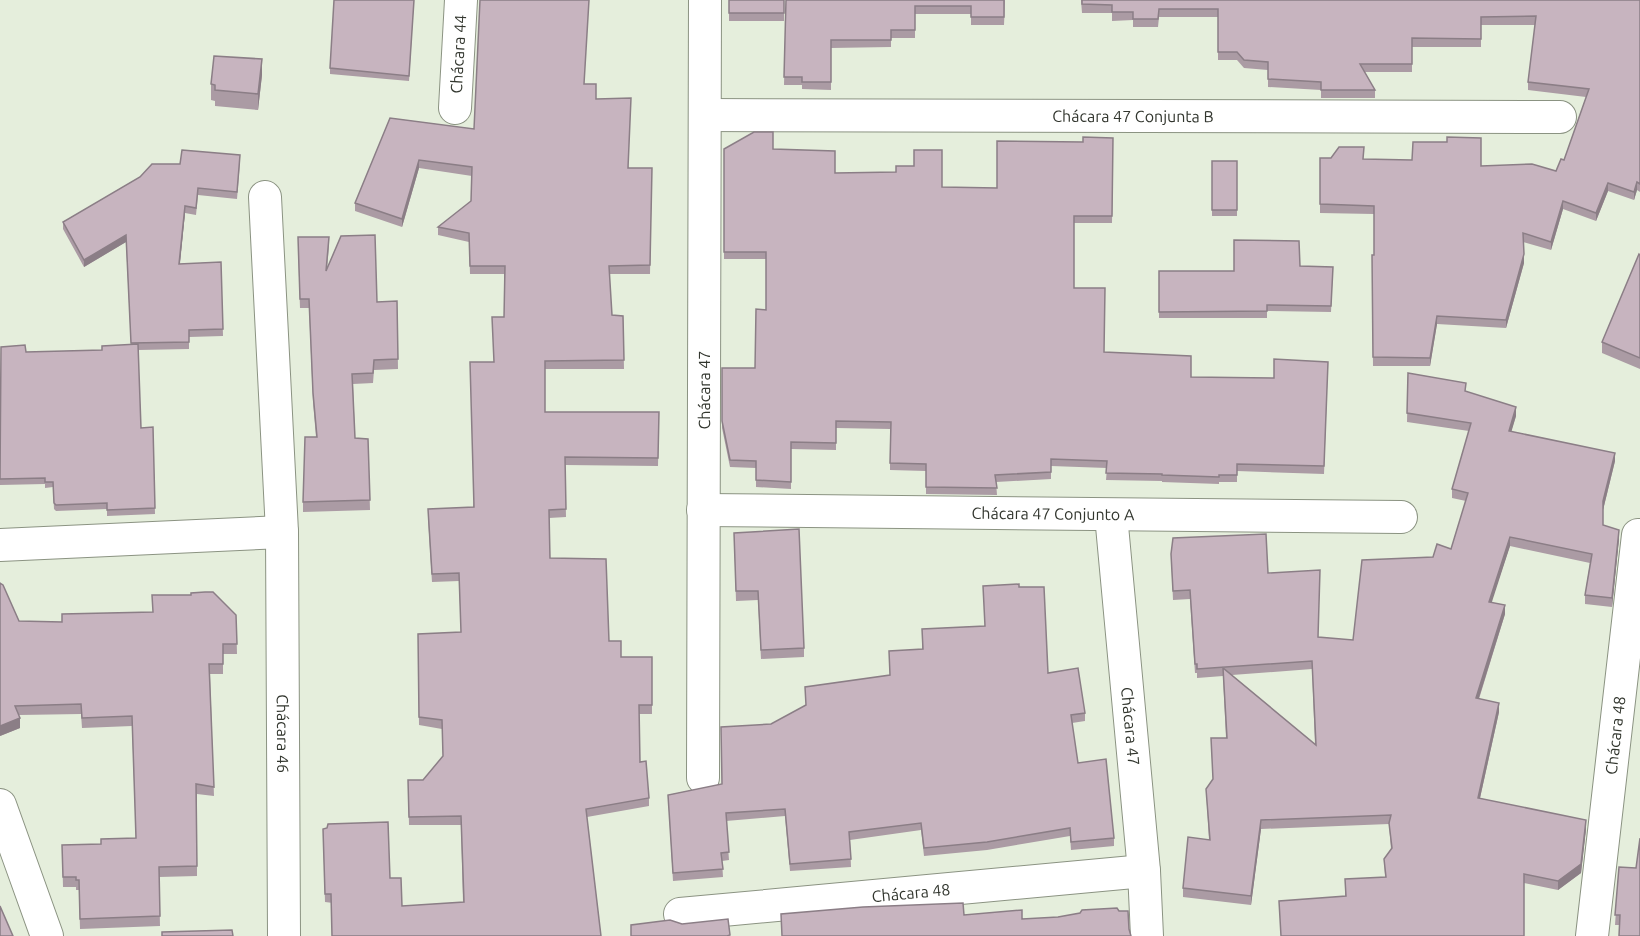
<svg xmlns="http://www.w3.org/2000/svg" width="1640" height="936" viewBox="0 0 1640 936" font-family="Ubuntu,sans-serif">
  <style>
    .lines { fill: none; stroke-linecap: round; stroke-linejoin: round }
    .minor-casing { stroke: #8b9382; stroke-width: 34 }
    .minor { stroke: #fff; stroke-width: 32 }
    .wall { fill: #ab9ba4; fill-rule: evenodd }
    .shaded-wall { fill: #8b7e86 }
    .building { fill: #c7b4bf; stroke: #8b7e86; stroke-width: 1.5 }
    .labels { text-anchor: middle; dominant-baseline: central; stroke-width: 4.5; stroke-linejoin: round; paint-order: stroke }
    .street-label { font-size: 16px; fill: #32362e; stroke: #f2fbe9 }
  </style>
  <rect width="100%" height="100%" fill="#e5eedc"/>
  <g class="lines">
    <defs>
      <g id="minor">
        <path id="s1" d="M455 108 461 0"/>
        <path id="s2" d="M705 115 1560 117"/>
        <path id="s3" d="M265 197 282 532 284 936"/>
        <path id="s4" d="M703 510 1401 517"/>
        <path id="s5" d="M1111 515 1144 871 1147 936"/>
        <path d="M0 545 282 532"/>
        <path id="s6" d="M703 778 705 0"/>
        <path d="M0 805 47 936"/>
        <path id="s7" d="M680 914 1144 871"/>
        <path id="s8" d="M1592 936 1638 535"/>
      </g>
    </defs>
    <use href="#minor" class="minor-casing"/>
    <use href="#minor" class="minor"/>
  </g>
  <g class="wall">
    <path d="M414 0 409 81 330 74V68Z"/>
    <rect x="729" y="0" width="55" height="21"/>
    <path d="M786 0H1005L1004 25H971V14H915V38H891V47L831 48V90L802 89V85H784Z"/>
    <path d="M1081 0H1640V192L1637 190 1634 200 1608 191 1596 221 1563 209 1551 250 1523 242 1524 263 1506 328 1437 324 1430 366H1373L1372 255H1374V214L1320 213V158L1364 159 1556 171 1564 160 1586 97 1528 90V82L1535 25H1481V47H1412V72H1365L1375 90V98H1321V90L1268 87V70L1244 68 1237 60H1218V17H1159L1158 27H1133V20L1112 21V13H1082Z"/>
    <path d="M262 75 258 110 215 106V101L211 100V84Z"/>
    <path d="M584 84 596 99 629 168H652L650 274H609L612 315 623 316 624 369H545V412H659L658 466 565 465 566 517 549 518 550 558 609 641 621 657H652V714H639L640 762 649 798V806L587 817 601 936 325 902 323 829 390 878 402 906 463 902 461 825H409L408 780H423L443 756 442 729 419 725 418 634 461 632 459 581 432 582 428 518 473 507 494 362 504 317V274H470L469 242 438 235V227L471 201 472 176 419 168 402 227 355 211V203L390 118 474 129Z"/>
    <path d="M1113 138 1112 223H1074V288L1104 352 1191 377 1274 378 1328 362 1324 474 1237 471V482H1219V484L1162 482V481L1106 480 1107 468 1051 466V479L996 482 997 495 926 494V471L890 470V429L836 428V450L791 449V489L756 487V468L730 467 722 428V368H755L766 310V259H724V149H773L835 173 942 187 997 188 1083 142Z"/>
    <rect x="1212" y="161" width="25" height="55"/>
    <path d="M240 162 237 199 198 195 196 215 185 213 180 264 221 262 223 336 189 337V349L138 350 141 428 153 427 155 514 107 516V509L56 511 54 509 53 487 45 488V484L0 485V378L26 352 102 350 131 345 126 242 84 267 63 229V222L140 177 180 164Z"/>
    <path d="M329 246 327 269 377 302 397 301 398 369 374 370 373 383 353 384 355 438 368 439 370 510 303 512V502L316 437 313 402 309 308H300L298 247Z"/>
    <path d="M1640 255V369L1602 353V342Z"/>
    <path d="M1300 266 1333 267 1331 312 1267 311V318H1159V271H1234Z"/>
    <path d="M1408 373 1466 392 1516 416 1511 431 1615 461 1603 510V525L1619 539 1612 607 1585 604V595L1590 563 1510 546 1491 602 1505 614 1479 699 1499 712 1480 798 1586 829 1581 873 1558 890 1524 883 1345 896V879L1385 877 1384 859 1391 849 1389 824 1261 829 1251 905 1183 897V888L1209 840 1206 789 1213 780 1211 738H1226L1223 676 1197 678V673H1195L1190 599 1173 600 1171 554 1268 573 1318 637 1353 640 1433 557 1451 549 1466 501 1452 498V489L1469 431 1407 422ZM1312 669 1315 745 1232 675Z"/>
    <path d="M734 533 804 648V657L761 659 758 600 736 601Z"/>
    <path d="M1019 587 1048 673 1085 713V721L1072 723 1078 763 1114 838V846L1071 850 1070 836 987 850 924 856 921 830 850 840 851 867 790 871 785 816 726 821 729 860 722 861 723 877 673 881 668 795 722 784 889 675 922 649V629L984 626Z"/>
    <path d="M236 615 237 654H223V674H210L214 796 197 794V876L159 877 160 926 80 929 79 890H76V887H63L62 845 101 844 136 838 132 726 82 728 81 714 19 715 20 728 0 736 19 621 62 622Z"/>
    <path d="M1619 867 1640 936 1620 925H1615Z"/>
  </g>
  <g class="shaded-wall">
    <path d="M262 59V75L258 110V94Z"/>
    <path d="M419 160V168L402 227V219Z"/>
    <path d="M1637 182V190L1634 200V192Z"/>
    <path d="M1608 183V191L1596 221V213Z"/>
    <path d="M1563 201V209L1551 250V242Z"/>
    <path d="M185 206V213L179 271V264Z"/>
    <path d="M126 235V242L84 267V260Z"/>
    <path d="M1524 254V263L1506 328V320Z"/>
    <path d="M1437 316V324L1430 366V358Z"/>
    <path d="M1516 407V416L1509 440V431Z"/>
    <path d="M1615 453V461L1603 510V501Z"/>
    <path d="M1619 530V539L1612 607V598Z"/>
    <path d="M1510 537V546L1489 611V602Z"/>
    <path d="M1505 605V614L1476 707V698Z"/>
    <path d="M1499 703V712L1478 807V798Z"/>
    <path d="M20 718V728L0 736V726Z"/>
    <path d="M1261 820V829L1251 905V896Z"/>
    <path d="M1586 820V829L1581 873 1558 890V881Z"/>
  </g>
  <g class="building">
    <path d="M334 0H414L409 76 330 68Z"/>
    <path d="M480 0H589L584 84H596V99L631 98 628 168H652L650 265 609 266 612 315 623 316 624 360 545 361V412H659L658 458 565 457 566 509 549 510 550 558 606 559 609 641H621V657H652V705H639L640 762 646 761 649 798 586 809 601 936H332L331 894H325L323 829 327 828 328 824 388 822 390 878H401L402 906 464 902 461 816 409 817 408 780H423L443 756 442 720 419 717 418 634 461 632 459 573 432 574 428 509 474 507 470 362H494L492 317H504L505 266H470L469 233 438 227 471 201 472 167 419 160 402 219 355 203 390 118 474 129Z"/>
    <rect x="729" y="0" width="55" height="13"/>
    <path d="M786 0H1004V17H971V6H915V30H891V40H831V82H802V77H784Z"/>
    <path d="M1082 0H1640V184L1637 182 1634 192 1608 183 1596 213 1563 201 1551 242 1523 233 1524 254 1506 320 1437 316 1430 358 1373 357 1372 255H1374V206L1320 204V158H1331L1339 147H1364L1363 159 1412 160 1413 142H1447V137L1481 138V166L1532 164 1556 171 1561 159 1564 160 1589 89 1528 82 1536 16 1481 17V39L1412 38V64H1360L1375 90H1321V82L1268 79V62L1244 60 1237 52H1218V9H1159L1158 19H1133V12H1112V5L1082 4Z"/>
    <path d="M214 56 262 59 258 94 215 90V85L211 84Z"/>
    <path d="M754 132H773V149L835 151V173L896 172V166H914V150H942V187L997 188V141L1083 142V137L1113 138 1112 216H1074V288H1105L1104 352 1191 356V377L1274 378V359L1328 362 1324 466 1237 464V475H1219V477L1162 475V474L1106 473 1107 461 1051 459V472L995 475 997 488 926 487V464L890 463 891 422 836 421V443L791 442V482L756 480V461L730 460 722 421V368H755L756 309 766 310V252H724V149Z"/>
    <path d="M182 150 240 155 237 192 198 188 196 208 185 206 179 264 221 262 223 329 189 330V342L131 343 126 235 84 260 63 222 140 177 152 164H180Z"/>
    <rect x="1212" y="161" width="25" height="49"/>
    <path d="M375 235 377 302 397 301 398 359 374 360 373 373 352 374 355 438 368 439 370 500 303 502 305 437H317L313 393 309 299H300L298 237H329L326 271 341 236Z"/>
    <path d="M1234 240 1299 241 1300 266 1333 267 1331 306 1267 305V311L1159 312V271H1234Z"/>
    <path d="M1639 254 1640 255V358L1602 342Z"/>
    <path d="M138 344 141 428 153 427 155 508 107 510V503L56 505 54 503 53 482H45V478L0 479 1 347 25 345 26 352 102 350V346Z"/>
    <path d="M1408 373 1466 383 1465 391 1516 407 1509 431 1615 453 1603 501V525L1619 530 1612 598 1585 595 1592 554 1510 537 1489 602 1505 605 1476 698 1499 703 1478 798 1586 820 1581 864 1558 881 1524 874V936H1281L1279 901 1346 896 1345 879 1386 877 1384 859 1392 848 1389 823 1391 815 1261 820 1251 896 1183 888 1188 837 1210 840 1206 789 1213 779 1211 738H1227L1223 668 1316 745 1312 661 1197 669V664H1195L1190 590 1173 591 1171 554 1173 538 1266 534 1268 573 1320 570 1318 637 1353 640 1362 560 1433 557 1437 544 1451 549 1468 493 1452 489 1471 423 1407 413Z"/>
    <path d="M799 529 804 648 761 650 758 591H736L734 533Z"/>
    <path d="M0 583 3 585 19 621 62 622V614L153 612 152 595H191V593L205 592H213L236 615 237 644H223V664H209L214 787 196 784 197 866 159 867 160 916 80 919 79 880H76V877H63L62 845 101 844V839L136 838 132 716 82 718 81 704 15 706 20 718 0 726Z"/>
    <path d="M1019 584V587H1044L1048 673 1078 668 1085 713 1071 715 1078 763 1106 759 1114 838 1071 842 1070 828 987 842 924 848 921 823 849 832 851 859 790 864 785 809 726 813 729 852 721 853 723 869 673 873 668 795 722 784 721 727 771 724 806 705 805 687 890 675 889 651 923 649 922 629 985 626 983 586Z"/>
    <path d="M1640 838V936H1619L1620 915H1615L1619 867 1636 868Z"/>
    <path d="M963 903 964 915 1022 910V919L1058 917 1080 913 1082 910 1117 908 1119 911H1128L1129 929 1131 936H782L781 914 863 907Z"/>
    <path d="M0 906 13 936H0Z"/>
    <path d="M728 919 730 935 727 936H631V925L670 920 682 924Z"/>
    <path d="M232 930 233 936H162V932Z"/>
  </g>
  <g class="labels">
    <g class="street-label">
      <text stroke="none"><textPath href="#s1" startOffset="54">Chácara 44</textPath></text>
      <text stroke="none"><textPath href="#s2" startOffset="428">Chácara 47 Conjunta B</textPath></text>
      <text stroke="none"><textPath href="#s6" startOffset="388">Chácara 47</textPath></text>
      <text stroke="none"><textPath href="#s4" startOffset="350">Chácara 47 Conjunto A</textPath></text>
      <text stroke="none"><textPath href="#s5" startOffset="212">Chácara 47</textPath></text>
      <text stroke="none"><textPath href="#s3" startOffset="537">Chácara 46</textPath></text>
      <text stroke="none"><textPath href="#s8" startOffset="202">Chácara 48</textPath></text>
      <text stroke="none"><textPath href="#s7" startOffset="232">Chácara 48</textPath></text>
    </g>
  </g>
</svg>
